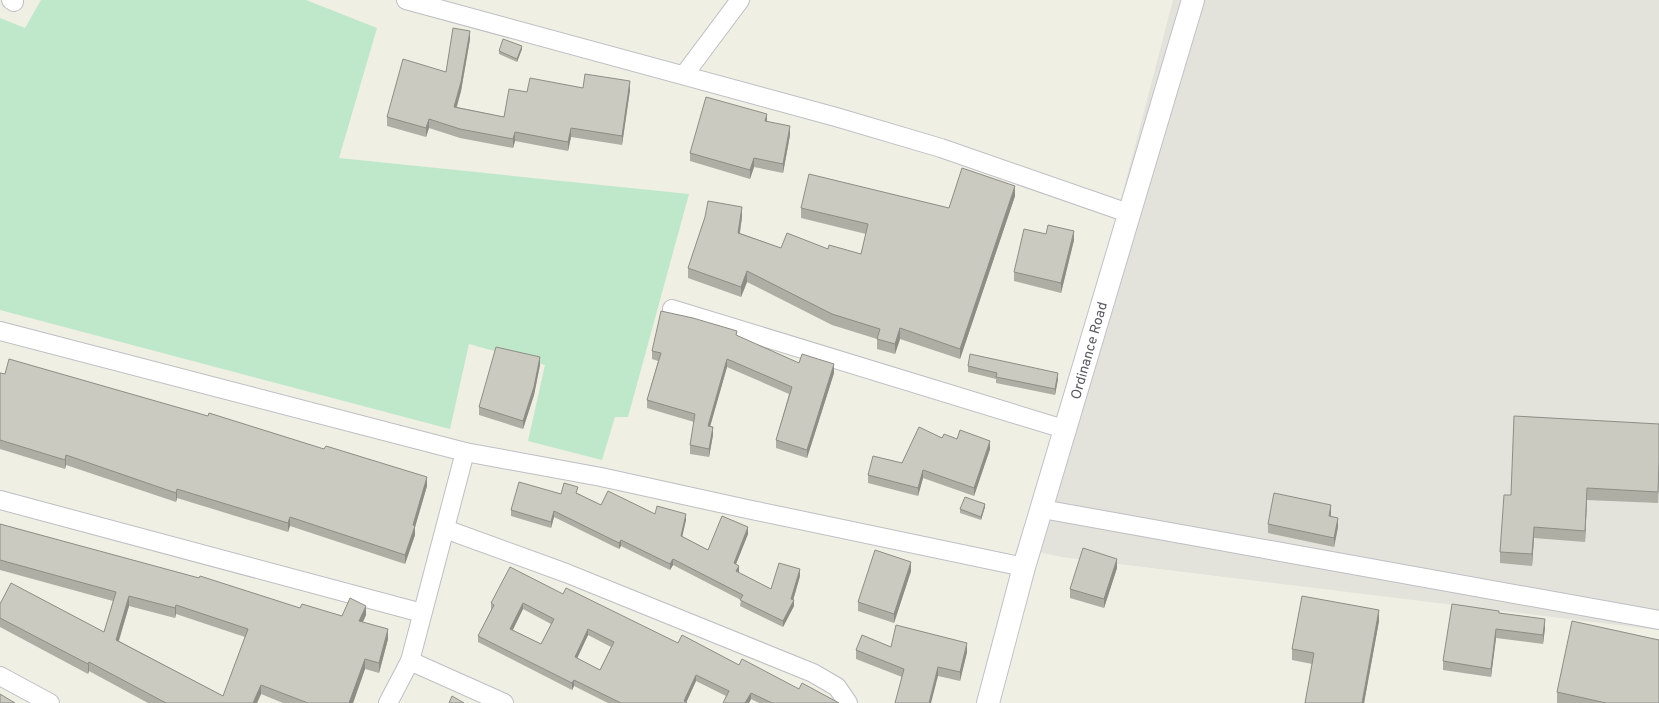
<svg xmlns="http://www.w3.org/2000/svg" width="1659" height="703" viewBox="0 0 1659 703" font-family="Overpass,sans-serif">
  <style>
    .industrial { fill: #e3e2db }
    .green { fill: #bee8c9 }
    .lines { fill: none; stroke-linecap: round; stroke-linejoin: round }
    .street-casing { stroke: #bdbfc5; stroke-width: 20 }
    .secondary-casing { stroke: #c0c1ca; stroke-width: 24 }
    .street { stroke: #fff; stroke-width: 18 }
    .secondary { stroke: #fff; stroke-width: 22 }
    .wall { fill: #aeaea5; fill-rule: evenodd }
    .shaded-wall { fill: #8d8d86 }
    .building { fill: #cacac0; stroke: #8d8d86; fill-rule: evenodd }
    .labels { text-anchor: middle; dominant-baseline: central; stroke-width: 3; stroke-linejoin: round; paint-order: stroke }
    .street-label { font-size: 14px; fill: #5b5d65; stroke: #fff }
  </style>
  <rect width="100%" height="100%" fill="#efefe3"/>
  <path class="industrial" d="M1173 0H1659V630L1062 557 1030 550Z"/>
  <path class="green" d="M41 0H306L377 28 339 158 689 194 628 417H615L602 460 528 441 545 365 469 344 450 429 0 310V18L25 28Z"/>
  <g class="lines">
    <defs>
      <g id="street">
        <path d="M11 0 14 2"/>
        <path d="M406 0 836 117 941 148 1131 214"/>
        <path d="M684 75 740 0"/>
        <path d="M672 309 1067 430"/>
        <path d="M0 331 465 452 601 477 747 509 1024 567"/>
        <path d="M0 500 422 613"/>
        <path d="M1042 509 1659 620"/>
        <path d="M445 529 566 573 813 673 837 687 848 703"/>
        <path d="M410 661 504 703"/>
        <path d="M0 676 50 703"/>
        <path d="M388 703 410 661 465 452"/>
      </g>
      <path id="secondary" d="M988 703 1024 567 1193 0"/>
    </defs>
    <use href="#street" class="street-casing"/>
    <use href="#secondary" class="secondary-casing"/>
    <use href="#street" class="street"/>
    <use href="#secondary" class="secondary"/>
  </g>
  <g class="wall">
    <path d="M470 39 461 91 457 107 504 117 527 92 630 90 622 145 571 137 568 151 515 141 513 148 460 138 429 128 426 137 387 126V117L446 72Z"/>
    <path d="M522 49 517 62 499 54V51Z"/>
    <path d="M767 122 790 135 783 173 754 167 750 179 690 161V153Z"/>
    <path d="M1015 196 960 359 900 339 895 354 877 349V339L832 325 747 282 741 297 688 278V268L742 217 740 233 781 248 828 249 861 254 866 234 801 218V208H949Z"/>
    <path d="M1074 240 1061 293 1014 281V272Z"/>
    <path d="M737 336 799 363 834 373 807 458 776 448V440L789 394 727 367 710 426 713 435 709 457 690 454V445L694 422 647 408V400L658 361 652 359V351Z"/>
    <path d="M540 365 534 395 523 429 479 415V407Z"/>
    <path d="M968 366 1058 379 1055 395 996 383V379L968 372Z"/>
    <path d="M0 373 427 486 415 527V535L405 564 290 526 288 532 177 498 176 502 66 465 65 469 0 449Z"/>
    <path d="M1659 424 1658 503 1587 500 1585 542 1534 538 1532 566 1500 563V552L1511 495Z"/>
    <path d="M942 438 957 439 990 449 974 496 923 478 918 496 868 483V475L902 463Z"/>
    <path d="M577 493 601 505 686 520 682 536 708 550 748 534 736 564 739 573 771 589 800 576 793 600 794 606 783 627 740 606 741 600 673 565 670 570 621 546 619 549 554 517 551 528 511 516V510L561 494Z"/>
    <path d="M985 507 981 520 960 513V509Z"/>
    <path d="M1331 514 1330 516 1338 527 1334 547 1268 533V524Z"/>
    <path d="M0 524 300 608 342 616 366 615 363 622 388 639 379 673 365 669 353 703H283L261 694 257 703H148L89 671 88 674 0 627V604L104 632 113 601 0 570ZM129 606 175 618 176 614 245 637 223 696 119 641Z"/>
    <path d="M1117 568 1104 608 1070 598V589Z"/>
    <path d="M911 571 894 623 858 611V602Z"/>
    <path d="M563 594 678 643 739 665 799 689 839 703H759L751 699 749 703H723L726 696 696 681 686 703H687H608L574 686 572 690 478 642V636L491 610V603ZM523 609 551 624 541 644 513 630ZM588 635 611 647 600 670 577 658Z"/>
    <path d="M1499 613 1545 628 1543 644 1496 638 1491 677 1443 670V661Z"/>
    <path d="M1379 621 1364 703H1305L1312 664 1292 660V649Z"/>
    <path d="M891 647 967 652 960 681 938 676 902 677 856 659V650Z"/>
    <path d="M1557 692 1659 703H1557Z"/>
  </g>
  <g class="shaded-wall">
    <path d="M470 31V39L461 91 454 115V107Z"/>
    <path d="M522 46V49L517 62V59Z"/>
    <path d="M630 81V90L622 145V136Z"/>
    <path d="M767 114V123L765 121Z"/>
    <path d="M429 119V128L426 137V128Z"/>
    <path d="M790 126V135L783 173V164Z"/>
    <path d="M571 128V137L568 151V142Z"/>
    <path d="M515 132V141L513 148V139Z"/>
    <path d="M754 158V167L750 179V170Z"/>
    <path d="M1015 186V196L960 359V349Z"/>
    <path d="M742 207V217L738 243V233Z"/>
    <path d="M1074 231V240L1061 293V283Z"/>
    <path d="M747 271V282L741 297V287Z"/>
    <path d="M900 328V339L895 354V344Z"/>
    <path d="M540 357V365L534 395 523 429V421Z"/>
    <path d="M727 359V367L708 434V426Z"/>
    <path d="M834 364V373L807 458V450Z"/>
    <path d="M1058 373V379L1055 395V389Z"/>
    <path d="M713 427V435L709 457V449Z"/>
    <path d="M990 441V449L974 496V488Z"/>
    <path d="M66 455V465L65 469V460Z"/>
    <path d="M1659 460V471L1658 503V492Z"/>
    <path d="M923 470V478L918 496V488Z"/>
    <path d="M427 477V486L415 527V535L405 564V555L413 525Z"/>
    <path d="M1587 488V500L1585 542V531Z"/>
    <path d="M177 489V498L176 502V493Z"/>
    <path d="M985 504V507L981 520V517Z"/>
    <path d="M1331 505V514L1329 525V516Z"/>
    <path d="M554 511V517L551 528V522Z"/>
    <path d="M686 514V520L681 542V536Z"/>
    <path d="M290 517V526L288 532V523Z"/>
    <path d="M1338 518V527L1334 547V538Z"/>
    <path d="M748 527V534L734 569V563Z"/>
    <path d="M1534 527V538L1532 566V554Z"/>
    <path d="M621 540V546L619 549V543Z"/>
    <path d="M673 559V565L670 570V564Z"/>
    <path d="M1117 559V568L1104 608V599Z"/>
    <path d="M911 562V571L894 623V614Z"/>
    <path d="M739 566V572L736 578V571Z"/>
    <path d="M800 569V576L792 604 794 600V606L783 627V621L791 599Z"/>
    <path d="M129 596V606L116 649V640Z"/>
    <path d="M523 603V609L510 635V629Z"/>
    <path d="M176 605V614L175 618V608Z"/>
    <path d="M366 606V615L359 630V621Z"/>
    <path d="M1379 610V621L1364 703H1362Z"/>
    <path d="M1545 619V628L1543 644V635Z"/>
    <path d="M388 629V639L379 673V663Z"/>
    <path d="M588 629V635L575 663V657Z"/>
    <path d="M1496 629V638L1491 677V669Z"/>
    <path d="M967 643V652L960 681V672Z"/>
    <path d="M365 659V669L353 703H349Z"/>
    <path d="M89 662V671L88 674V664Z"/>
    <path d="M938 667V676L931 703H929Z"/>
    <path d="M696 675V681L686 703 684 701Z"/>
    <path d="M574 680V686L572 690V683Z"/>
    <path d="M261 685V694L257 703H253Z"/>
    <path d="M751 693V699L749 703H745Z"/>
  </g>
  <g class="building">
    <path d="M453 28 470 31 461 82 454 107 504 117 509 89 527 92 530 78 583 88 585 74 630 81 622 136 571 128 568 142 515 132 513 139 460 129 429 119 426 128 387 117 403 59 446 72Z"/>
    <path d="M503 39 522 46 517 59 499 51Z"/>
    <path d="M706 97 767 114 765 121 790 126 783 164 754 158 750 170 690 153Z"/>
    <path d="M962 168 1015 186 960 349 900 328 895 344 877 339 880 329 832 314 747 271 741 287 688 268 705 217 708 201 742 207 738 233 781 248 787 233 828 249 829 245 861 254 868 224 801 208 809 174 949 208Z"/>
    <path d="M1048 225 1074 231 1061 283 1014 272 1024 229 1046 234Z"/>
    <path d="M661 311 693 318 737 331 736 335 799 363 802 354 834 364 807 450 776 440 792 387 727 359 708 426 713 427 709 449 690 445 695 414 647 400 661 353 652 351Z"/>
    <path d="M496 347 540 357 534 387 523 421 479 407Z"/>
    <path d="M970 354 1058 373 1055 389 996 377 997 373 968 366Z"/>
    <path d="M9 359 208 416 209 413 324 449 326 446 427 477 413 525 415 526 405 555 290 517 288 523 177 489 176 493 66 455 65 460 0 440V373L5 374Z"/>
    <path d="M1514 416 1659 424V460L1658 492 1587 488 1585 531 1534 527 1532 554 1500 552 1504 495H1511Z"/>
    <path d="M919 427 942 438 944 434 957 439 960 430 990 441 974 488 923 470 918 488 868 475 873 456 902 463Z"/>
    <path d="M519 482 561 494 564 483 578 487 576 493 601 505 608 491 655 514 657 506 686 514 681 536 708 550 722 516 748 527 734 563 739 566 736 571 771 589 779 563 800 569 791 599 794 600 783 621 740 600 743 595 673 559 670 564 621 540 619 543 554 511 551 522 511 510Z"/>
    <path d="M1274 493 1331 505 1329 516 1338 518 1334 538 1268 524Z"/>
    <path d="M965 497 985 504 981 517 960 509Z"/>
    <path d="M0 524 199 578 200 576 300 608 302 604 342 616 350 598 366 606 359 621 388 629 379 663 365 659 349 703H308L261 685 253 703H166L89 662 88 664 0 618V604L11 583 104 632 116 592 0 560ZM129 596 175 608 176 605 248 629 223 696 116 640Z"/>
    <path d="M1083 548 1117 559 1104 599 1070 589Z"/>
    <path d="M875 550 911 562 894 614 858 602Z"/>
    <path d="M510 567 563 594 566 588 678 643 682 635 739 665 742 659 799 689 802 683 839 703H772L751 693 745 703H723L729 691 696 675 684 701 687 703H621L574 680 572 683 478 636 494 605 491 603ZM523 603 554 619 541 644 510 629ZM588 629 614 642 600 670 575 657Z"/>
    <path d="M1302 596 1379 610 1362 703H1305L1314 653 1292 649Z"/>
    <path d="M1452 604 1499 611V613L1545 619 1543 635 1496 629 1491 669 1443 661Z"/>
    <path d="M1572 621 1659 640V703H1606L1557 692Z"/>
    <path d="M896 625 967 643 960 672 938 667 929 703H895L904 669 856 650 862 635 891 647Z"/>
    <path d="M0 694 15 703H0Z"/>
    <path d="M452 696 464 703H449Z"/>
  </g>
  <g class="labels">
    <g class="street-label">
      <text transform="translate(1090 351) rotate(-74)">Ordinance Road</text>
    </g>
  </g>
</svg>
